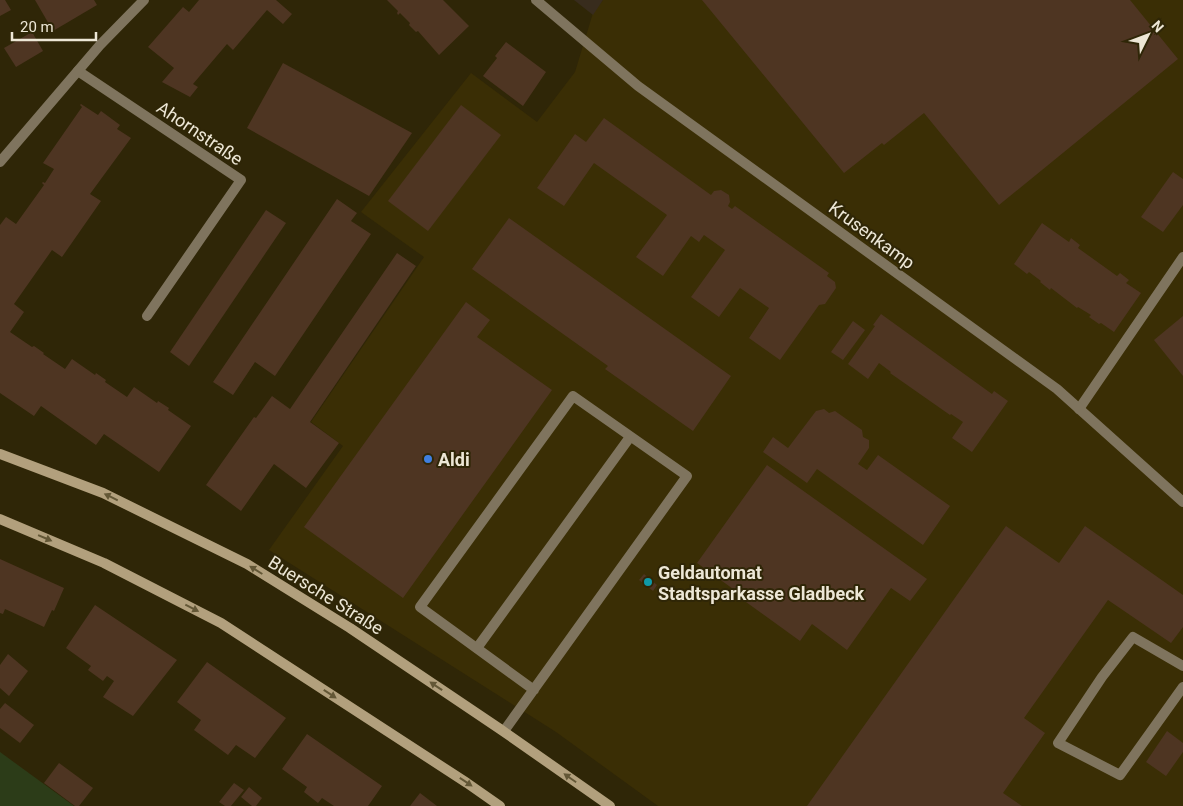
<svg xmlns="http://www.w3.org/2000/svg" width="1183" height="806" viewBox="0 0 1183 806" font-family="Roboto,sans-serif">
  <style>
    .built { fill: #3a2e05 }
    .education { fill: #382c1d }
    .green { fill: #2c3c18 }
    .building { fill: #4e3522 }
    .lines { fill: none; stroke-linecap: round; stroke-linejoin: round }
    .lane { stroke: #7f745e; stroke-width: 10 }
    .street { stroke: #7f745e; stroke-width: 10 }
    .secondary { stroke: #b2a07d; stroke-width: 10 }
    .oneway { fill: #635736 }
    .shop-dot { fill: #3f7fe0; stroke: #2f2607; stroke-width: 2 }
    .culture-dot { fill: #0f9aa8; stroke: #2f2607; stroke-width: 2 }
    .labels { text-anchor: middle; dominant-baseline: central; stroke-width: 4; stroke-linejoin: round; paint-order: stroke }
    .street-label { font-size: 18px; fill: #ede7d6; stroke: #2f2607 }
    .poi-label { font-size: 18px; font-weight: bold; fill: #ede7d6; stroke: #2f2607; text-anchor: start }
  </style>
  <rect width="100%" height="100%" fill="#2f2607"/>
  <path class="built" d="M603 0H1183V806H658L556 732 269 550 343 446 311 422 424 257 361 212 471 73 537 122 575 72 593 13Z"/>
  <path class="education" d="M574 0H603L593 15Z"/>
  <path class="green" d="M0 752 74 806H0Z"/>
  <g class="building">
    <path d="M0 0H5L11 10 0 16Z"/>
    <path d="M35 0H94L97 5 53 31Z"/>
    <path d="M199 0H276L292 14 283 24 267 10 233 50 227 44 193 84 198 87 190 97 162 82 174 68 148 47 183 7 189 12Z"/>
    <path d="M387 0H443L469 26 439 55 418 31 416 32 409 25 410 23 400 13 398 15 397 13 398 11Z"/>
    <path d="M702 0H1130L1178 59 999 205 924 113 884 145 882 143 844 173Z"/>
    <path d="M32 32 43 51 16 67 4 48Z"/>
    <path d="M506 42 546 72 523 106 483 76 497 58 495 56Z"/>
    <path d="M283 63 412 133 369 196 247 128Z"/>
    <path d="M81 104 98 115 101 111 120 125 117 129 131 138 90 194 101 201 62 257 52 250 14 304 24 312 10 332 32 347 34 346 44 353 43 354 65 369 72 359 95 375 96 373 106 380 105 382 127 397 134 387 157 403 158 401 169 408 168 410 191 426 159 472 104 434 96 445 41 406 34 416 0 393V225L6 217 16 224 44 185 42 183 43 182 45 183 54 169 43 163 82 107 80 105Z"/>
    <path d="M461 105 501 135 428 231 388 201Z"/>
    <path d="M604 118 711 195 714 191 721 190 729 195 730 202 728 206 732 209 735 206 829 273 827 276 835 282 836 288 825 304 819 305 780 360 749 338 769 308 740 288 719 317 691 297 725 250 704 235 699 242 691 236 663 276 636 257 667 215 594 163 564 206 537 188 575 134 586 142Z"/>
    <path d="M1173 172 1183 179V205L1163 232 1141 217Z"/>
    <path d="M337 199 357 213 351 221 371 234 275 376 255 362 233 395 213 382Z"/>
    <path d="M266 210 286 223 189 366 170 352Z"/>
    <path d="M509 218 731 376 693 431 605 369 608 366 472 269Z"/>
    <path d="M1042 223 1069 242 1071 238 1080 245 1078 248 1117 276 1120 273 1129 280 1126 283 1141 293 1114 332 1101 323 1099 324 1089 317 1091 315 1078 307 1077 308 1051 288 1050 290 1040 282 1041 281 1029 272 1027 274 1014 264Z"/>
    <path d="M397 253 416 266 310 422 339 443 306 488 274 464 241 511 206 485 254 417 256 418 272 396 290 409Z"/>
    <path d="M466 302 490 320 477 337 552 390 403 598 304 527Z"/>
    <path d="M881 314 992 394 994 391 1008 401 972 452 952 438 963 422 951 414 950 415 890 373 891 372 879 363 868 379 848 364 875 326 873 325Z"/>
    <path d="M1183 316V376L1154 340Z"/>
    <path d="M853 321 865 330 843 360 831 352Z"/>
    <path d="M824 409 829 413 835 411 862 430 863 437 869 440V448L858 464 867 470 878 455 950 506 923 545 817 469 807 483 763 452 773 437 788 448 816 411Z"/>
    <path d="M767 465 927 579 910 601 891 588 847 650 812 624 800 641 746 602 747 599 697 563Z"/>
    <path d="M1006 526 1059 563 1085 526 1183 595V627L1171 643 1108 600 1024 718 1045 733 1003 793 1022 806H807Z"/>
    <path d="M0 559 64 588 54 611 52 610 44 627 5 609 3 614 0 613Z"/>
    <path d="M644 574 657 585 653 591 639 580Z"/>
    <path d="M95 605 177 660 133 716 103 697 114 681 107 676 103 681 88 670 91 666 66 648Z"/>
    <path d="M8 654 28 671 9 696 0 688V665Z"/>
    <path d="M207 662 286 718 255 758 236 745 228 755 194 730 201 720 177 702Z"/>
    <path d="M5 703 34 725 20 743 0 728V709Z"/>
    <path d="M1167 731 1183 743V752L1166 776 1146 762Z"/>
    <path d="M307 734 382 786 368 806H334L322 798 318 803 304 792 307 787 282 769Z"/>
    <path d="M59 763 93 788 79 806H75L44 783Z"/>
    <path d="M234 783 244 790 231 806H225L219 802Z"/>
    <path d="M249 787 262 798 256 806H252L241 797Z"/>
    <path d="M420 793 437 806H410Z"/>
  </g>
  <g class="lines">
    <g class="lane">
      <path d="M1079 409 1183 257"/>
      <path d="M477 648 630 437"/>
      <path d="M1183 666 1133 637 1102 677 1058 743 1120 775 1183 687"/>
      <path d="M504 731 687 476 573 396 420 607 534 690"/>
    </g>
    <g class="street">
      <path d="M536 0 638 86 1057 389 1183 502"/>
      <path d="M78 71 241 180 147 316"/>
      <path d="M0 162 100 45 144 0"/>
    </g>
    <g class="secondary">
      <path d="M0 454 103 493 247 564 350 628 500 729 610 806"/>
      <path d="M0 519 104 563 221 623 467 783 500 806"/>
    </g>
  </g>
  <defs><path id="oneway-solid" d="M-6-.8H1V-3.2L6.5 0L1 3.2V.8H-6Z" transform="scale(1.25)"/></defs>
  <g class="oneway">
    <use href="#oneway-solid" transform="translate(111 497) rotate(-154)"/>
    <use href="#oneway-solid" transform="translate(45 538) rotate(23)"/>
    <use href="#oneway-solid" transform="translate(256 570) rotate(-148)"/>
    <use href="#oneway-solid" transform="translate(192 608) rotate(27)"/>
    <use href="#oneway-solid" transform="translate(436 686) rotate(-146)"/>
    <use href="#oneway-solid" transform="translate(330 694) rotate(33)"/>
    <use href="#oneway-solid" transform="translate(570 778) rotate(-145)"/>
    <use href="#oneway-solid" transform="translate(466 782) rotate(34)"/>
  </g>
  <circle class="shop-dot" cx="428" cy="459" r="5"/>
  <circle class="culture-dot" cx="648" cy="582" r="5"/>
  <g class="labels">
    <g class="street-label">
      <text transform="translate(200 133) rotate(34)">Ahornstraße</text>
      <text transform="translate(872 235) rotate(36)">Krusenkamp</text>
      <text transform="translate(326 595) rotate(32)">Buersche Straße</text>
    </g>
    <g class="poi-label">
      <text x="438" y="459">Aldi</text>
      <text x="658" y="572">Geldautomat<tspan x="658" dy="21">Stadtsparkasse Gladbeck</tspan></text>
    </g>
  </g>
  <g transform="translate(1148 35) rotate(48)" stroke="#2f2607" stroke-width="4" paint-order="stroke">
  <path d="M0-4L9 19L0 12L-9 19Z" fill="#ede7d6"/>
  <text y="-8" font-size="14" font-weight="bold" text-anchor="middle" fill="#ede7d6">N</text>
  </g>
  <path d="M12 32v8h84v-8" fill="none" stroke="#ede7d6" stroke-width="2.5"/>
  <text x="20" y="32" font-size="15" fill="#ede7d6" stroke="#2f2607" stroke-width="4" paint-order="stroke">20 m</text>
</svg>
